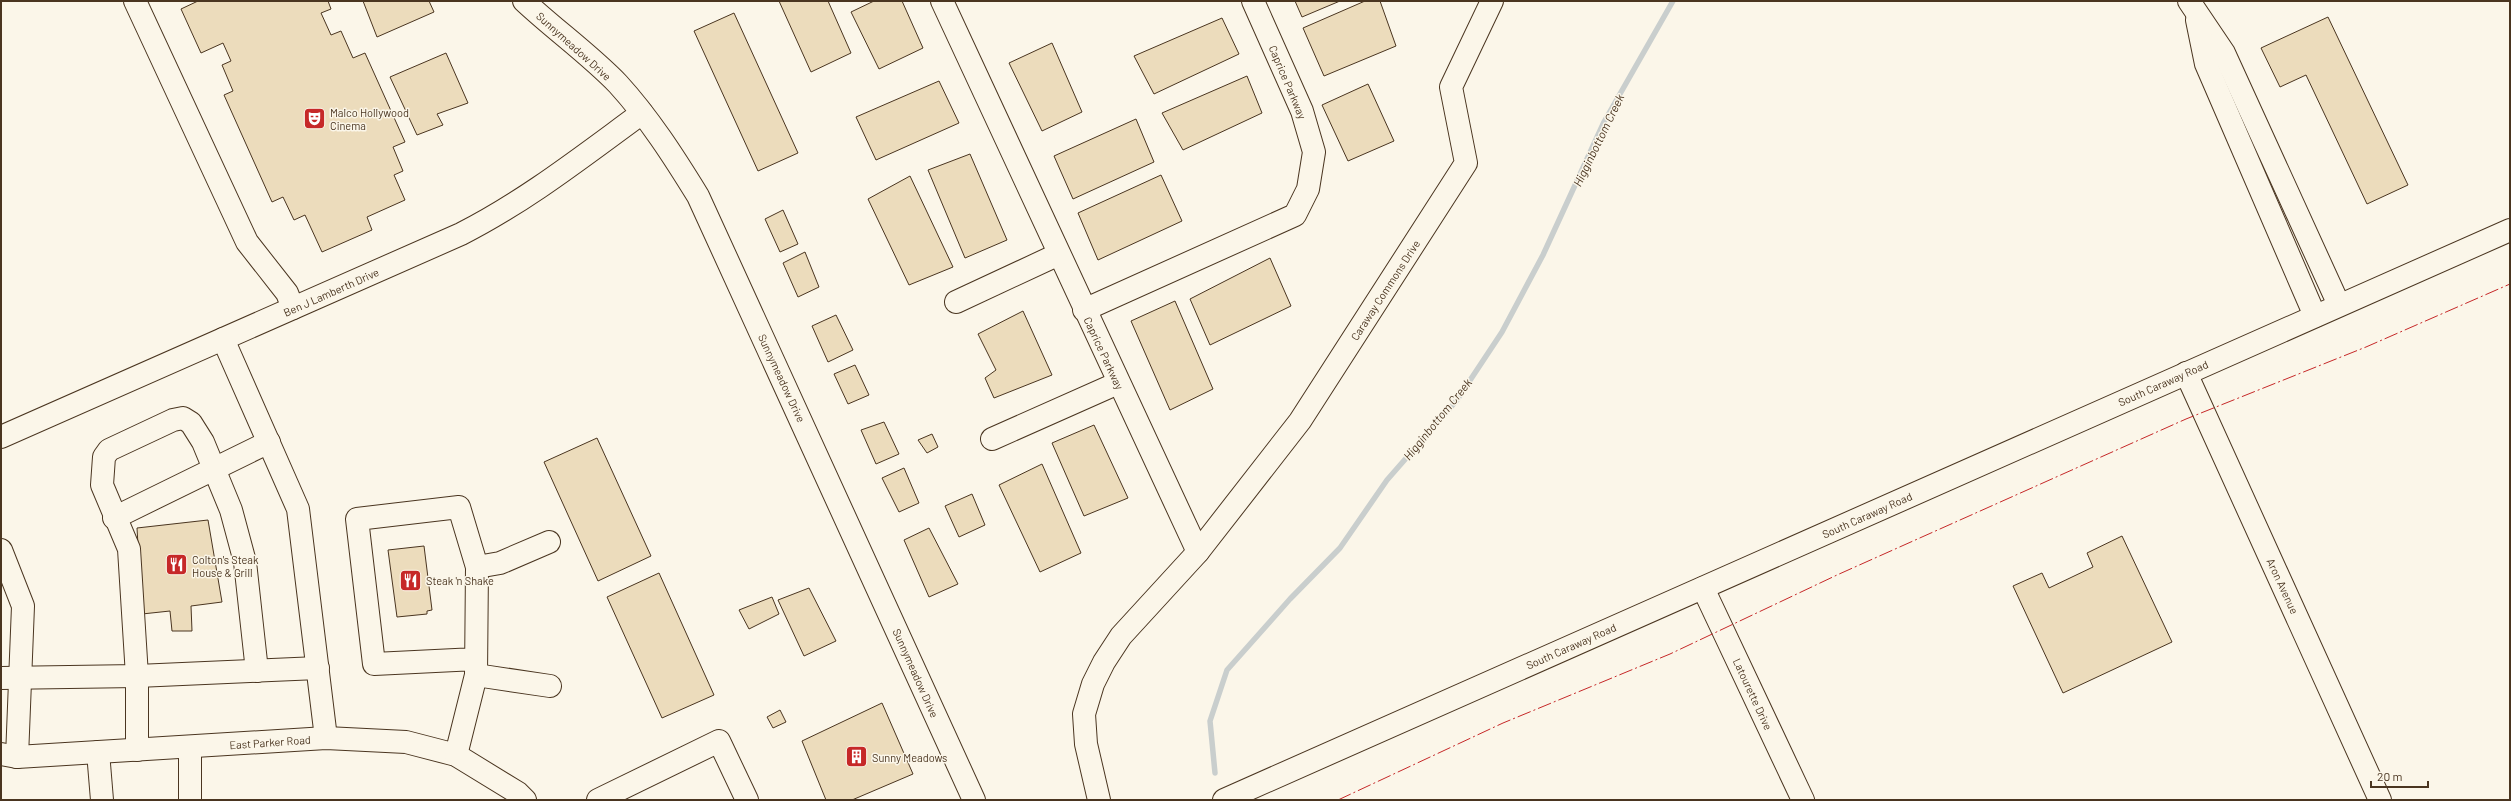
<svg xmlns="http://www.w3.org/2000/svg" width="2511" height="801" viewBox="0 0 2511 801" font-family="Barlow,sans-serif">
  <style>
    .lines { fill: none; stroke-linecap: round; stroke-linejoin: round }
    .stream { stroke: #c9cecd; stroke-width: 5.5 }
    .building { fill: #ecdcbc; stroke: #4a3520 }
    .minor-casing { stroke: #4a3520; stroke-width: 24 }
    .minor { stroke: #fbf6e9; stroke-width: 22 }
    .power { stroke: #c62828; stroke-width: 1; stroke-dasharray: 14 3 2 3; stroke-linecap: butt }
    .labels { text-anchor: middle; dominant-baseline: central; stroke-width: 3; stroke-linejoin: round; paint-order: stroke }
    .street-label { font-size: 11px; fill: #4a3520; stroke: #fbf6e9 }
    .poi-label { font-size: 11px; fill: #4a3520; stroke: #fbf6e9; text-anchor: start }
    .water-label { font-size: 12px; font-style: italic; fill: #4a3520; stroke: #fbf6e9 }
  </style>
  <rect width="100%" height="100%" fill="#fbf6e9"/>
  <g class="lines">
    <path class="stream" d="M1215 773 1210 721 1227 670 1290 599 1340 548 1387 480 1457 400 1502 332 1543 255 1604 122 1673 1"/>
  </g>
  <g class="building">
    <path d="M198 1H328L331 9 321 13 331 35 341 31 353 58 365 53 405 142 393 147 403 171 394 175 405 200 367 217 372 230 322 252 305 215 294 220 283 197 272 202 224 95 233 91 222 65 231 61 223 43 201 53 181 9Z"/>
    <path d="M363 1H429L434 12 377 37Z"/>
    <path d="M779 1H828L851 53 811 72Z"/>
    <path d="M874 1H902L923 48 879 69 851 12Z"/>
    <path d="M1295 1H1340L1302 17Z"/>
    <path d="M1365 1H1380L1396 46 1324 76 1303 28Z"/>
    <path d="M734 13 798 153 758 171 694 31Z"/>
    <path d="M2328 17 2408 185 2367 204 2306 75 2280 87 2261 48Z"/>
    <path d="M1222 18 1239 54 1154 94 1134 56Z"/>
    <path d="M1052 43 1082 112 1042 131 1009 63Z"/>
    <path d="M446 53 468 103 437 114 443 125 417 135 390 77Z"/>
    <path d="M1247 76 1262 113 1183 150 1162 113Z"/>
    <path d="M939 81 959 123 876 160 856 117Z"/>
    <path d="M1368 84 1394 141 1348 161 1322 105Z"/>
    <path d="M1136 119 1154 162 1073 199 1054 156Z"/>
    <path d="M970 154 1007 240 965 258 928 170Z"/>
    <path d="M1161 175 1182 221 1098 260 1078 213Z"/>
    <path d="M910 176 953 267 909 285 868 199Z"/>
    <path d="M783 210 798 244 780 252 765 219Z"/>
    <path d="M805 252 819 287 798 297 783 263Z"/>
    <path d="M1270 258 1291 306 1210 345 1190 299Z"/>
    <path d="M1175 301 1213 389 1170 410 1131 321Z"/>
    <path d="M1023 311 1052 375 994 398 985 378 996 370 978 334Z"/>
    <path d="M836 315 853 350 828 362 812 326Z"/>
    <path d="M855 365 869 395 848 404 834 374Z"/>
    <path d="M884 422 899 454 876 464 861 430Z"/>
    <path d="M1094 425 1128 498 1084 516 1052 443Z"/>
    <path d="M932 434 938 447 927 453 918 440Z"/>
    <path d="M597 438 651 556 598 581 544 462Z"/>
    <path d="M1042 464 1081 553 1040 572 999 485Z"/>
    <path d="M904 468 919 503 899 512 882 478Z"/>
    <path d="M972 494 985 525 959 537 945 506Z"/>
    <path d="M208 520 222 602 191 606 192 631H172L170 611 142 614 137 528Z"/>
    <path d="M929 528 958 584 929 597 904 540Z"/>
    <path d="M2122 536 2172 642 2063 693 2013 586 2042 573 2049 588 2093 567 2087 553Z"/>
    <path d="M424 546 432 610 427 611V614L397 617 388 550Z"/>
    <path d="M659 573 714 695 662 718 607 597Z"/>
    <path d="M809 588 836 641 804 656 778 600Z"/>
    <path d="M772 597 779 614 749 629 739 610Z"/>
    <path d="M882 703 913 774 852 800H826L802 741Z"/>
    <path d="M780 710 786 722 773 728 767 717Z"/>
  </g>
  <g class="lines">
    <defs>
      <g id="minor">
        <path d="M135 1 247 242 287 293 293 308"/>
        <path d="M524 1C555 30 589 54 618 84 649 118 674 157 698 196L974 800"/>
        <path d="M942 1 1198 552"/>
        <path d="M2189 1 2224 53 2339 305"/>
        <path d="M2197 20 2206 64 2315 316"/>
        <path d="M956 302 1059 254"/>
        <path d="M1084 310 1295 215 1308 189 1314 152 1302 111 1253 1"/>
        <path d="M223 339 298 509 326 738"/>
        <path d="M2186 373 2380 800"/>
        <path d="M1 437 461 234C526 201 583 156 642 113"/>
        <path d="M992 439 1118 383"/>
        <path d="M114 518 269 442"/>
        <path d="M1 550 23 606 17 757"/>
        <path d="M477 567 500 563 549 542"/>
        <path d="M1703 588 1803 800"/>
        <path d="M476 675 550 686"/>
        <path d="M1 678 137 676 318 668"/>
        <path d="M190 747V800"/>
        <path d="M137 750V676L129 549 102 485 104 457 109 450 173 420 183 418 191 423 203 442 231 510 245 562 257 671"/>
        <path d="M98 752 102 800"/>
        <path d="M1 754 17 757 326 738 406 742 456 755 518 793 525 800"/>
        <path d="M456 755 476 675 477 567 459 507 357 519 374 664 476 659"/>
        <path d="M598 800 719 741 747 800"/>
        <path d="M1099 800 1086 744 1084 714 1093 684 1104 662 1121 636 1198 552 1300 421 1466 163 1451 87 1492 1"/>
        <path d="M1224 800 2510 230"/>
      </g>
    </defs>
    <use href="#minor" class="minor-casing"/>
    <use href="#minor" class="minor"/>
    <path class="power" d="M1338 800 1503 723 1670 654 1837 575 2186 419 2366 347 2510 284"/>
  </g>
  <defs>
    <symbol id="theatre-square" viewBox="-11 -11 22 22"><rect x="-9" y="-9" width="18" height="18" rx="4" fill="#c62828" stroke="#fbf6e9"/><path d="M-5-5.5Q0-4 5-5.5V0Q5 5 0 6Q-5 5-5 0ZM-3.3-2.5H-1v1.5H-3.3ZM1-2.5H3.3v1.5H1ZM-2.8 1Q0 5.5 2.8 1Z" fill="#fff"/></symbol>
    <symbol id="restaurant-square" viewBox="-11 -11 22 22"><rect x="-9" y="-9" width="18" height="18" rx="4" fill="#c62828" stroke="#fbf6e9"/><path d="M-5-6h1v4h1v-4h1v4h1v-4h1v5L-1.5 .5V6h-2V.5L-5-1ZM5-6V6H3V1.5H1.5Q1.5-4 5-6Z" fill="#fff"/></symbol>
    <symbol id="building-square" viewBox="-11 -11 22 22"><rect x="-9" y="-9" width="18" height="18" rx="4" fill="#c62828" stroke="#fbf6e9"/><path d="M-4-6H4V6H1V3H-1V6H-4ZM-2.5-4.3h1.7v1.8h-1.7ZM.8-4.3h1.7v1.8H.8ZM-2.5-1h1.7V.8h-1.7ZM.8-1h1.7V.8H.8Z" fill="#fff"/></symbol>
  </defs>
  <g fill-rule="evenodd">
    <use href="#theatre-square" x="302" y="106" width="25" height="25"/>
    <use href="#restaurant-square" x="164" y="552" width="25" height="25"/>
    <use href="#restaurant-square" x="398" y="568" width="25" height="25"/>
    <use href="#building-square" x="844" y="744" width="25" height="25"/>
  </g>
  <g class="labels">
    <g class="street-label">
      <text transform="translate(574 46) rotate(42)">Sunnymeadow Drive</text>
      <text transform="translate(1288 82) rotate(67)">Caprice Parkway</text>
      <text transform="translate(1385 290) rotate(-57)">Caraway Commons Drive</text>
      <text transform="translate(331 292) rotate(-24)">Ben J Lamberth Drive</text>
      <text transform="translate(1104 353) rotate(65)">Caprice Parkway</text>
      <text transform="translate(782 378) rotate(65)">Sunnymeadow Drive</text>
      <text transform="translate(2163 383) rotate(-24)">South Caraway Road</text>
      <text transform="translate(1867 515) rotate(-24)">South Caraway Road</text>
      <text transform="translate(2283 586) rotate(65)">Aron Avenue</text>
      <text transform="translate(1571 646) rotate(-24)">South Caraway Road</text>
      <text transform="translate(916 673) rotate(66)">Sunnymeadow Drive</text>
      <text transform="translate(1753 694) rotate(65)">Latourette Drive</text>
      <text transform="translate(270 742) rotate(-4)">East Parker Road</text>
    </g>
    <g class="poi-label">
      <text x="330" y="112">Malco Hollywood<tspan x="330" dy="13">Cinema</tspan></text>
      <text x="192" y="559">Colton's Steak<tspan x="192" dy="13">House &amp; Grill</tspan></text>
      <text x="426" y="580">Steak 'n Shake</text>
      <text x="872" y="757">Sunny Meadows</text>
    </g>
    <g class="water-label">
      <text transform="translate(1598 140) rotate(-64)">Higginbottom Creek</text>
      <text transform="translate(1437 419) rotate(-51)">Higginbottom Creek</text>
    </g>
  </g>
  <rect width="2511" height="801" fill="none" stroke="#4a3520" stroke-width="4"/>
  <path d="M2371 781v6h57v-6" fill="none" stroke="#4a3520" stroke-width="2"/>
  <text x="2377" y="781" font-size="12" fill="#4a3520" stroke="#fbf6e9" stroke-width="3" paint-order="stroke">20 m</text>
</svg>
